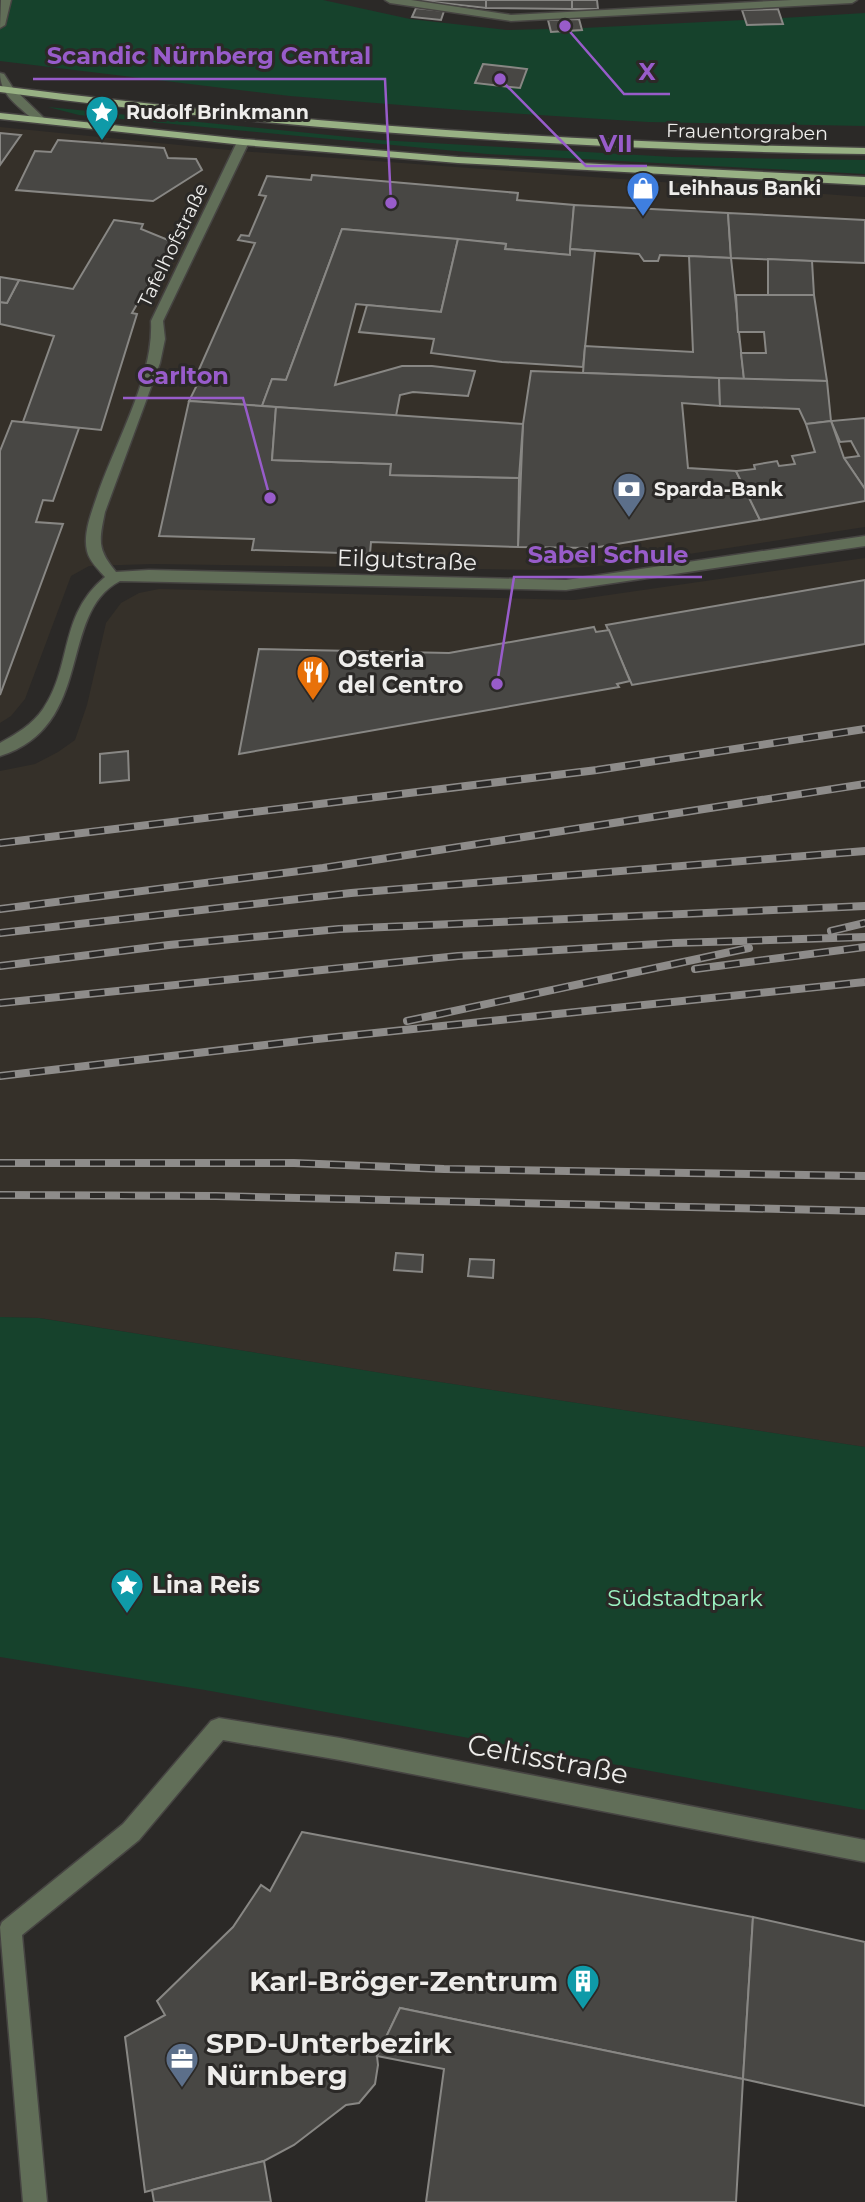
<svg xmlns="http://www.w3.org/2000/svg" width="865" height="2202" viewBox="0 0 865 2202" font-family="Montserrat,sans-serif">
  <style>
    .built { fill: #353029 }
    .green { fill: #16422c }
    .building { fill: #484744; stroke: #888784; stroke-width: 2 }
    .lines { fill: none; stroke-linecap: round; stroke-linejoin: round }
    .minor-casing { stroke: #464442; stroke-width: 3 }
    .major-casing { stroke: #464442; stroke-width: 3 }
    .minor { fill: #616e58; fill-rule: evenodd }
    .major { fill: #98b184; fill-rule: evenodd }
    .rail-casing { stroke: #8e8c8a; stroke-width: 8 }
    .rail { stroke: #2b2927; stroke-width: 5; stroke-dasharray: 15; stroke-linecap: butt }
    .labels { text-anchor: middle; dominant-baseline: central; stroke-width: 6; stroke-linejoin: round; paint-order: stroke }
    .far-poi-label { font-size: 19px; font-weight: bold; fill: #eeedeb; stroke: #2b2927; text-anchor: start }
    .far-street-label { font-size: 19px; fill: #eeedeb; stroke: #2b2927 }
    .street-label { font-size: 23px; fill: #eeedeb; stroke: #2b2927 }
    .poi-label { font-size: 23px; font-weight: bold; fill: #eeedeb; stroke: #2b2927; text-anchor: start }
    .park-label { font-size: 23px; fill: #9cf5c3; stroke: #2b2927 }
    .near-street-label { font-size: 28px; fill: #eeedeb; stroke: #2b2927 }
    .near-poi-label { font-size: 28px; font-weight: bold; fill: #eeedeb; stroke: #2b2927; text-anchor: end }
    .leader { fill: none; stroke: #985cca; stroke-width: 2.5 }
    .callout-dot { fill: #985cca; stroke: #2b2927; stroke-width: 2.5 }
    .callout-label { font-size: 24px; text-anchor: middle; font-weight: bold; fill: #985cca; stroke: #2b2927; stroke-width: 6; stroke-linejoin: round; paint-order: stroke }
  </style>
  <rect width="100%" height="100%" fill="#2b2927"/>
  <g class="built">
    <path d="M0 127 239 151 865 197V527L624 564 544 570 153 564 89 566 71 576 25 699 11 716 0 723Z"/>
    <path d="M865 558V1447L400 1376 40 1318 0 1317V771L35 764 58 752 75 740 87 705 106 623 121 603 139 593 159 589 574 600Z"/>
  </g>
  <g class="green">
    <path d="M0 0H323L410 19 507 30 548 29 551 32 582 30 583 28 744 20 748 25 783 24 782 18 865 13V126L648 122 462 110 290 96 0 61Z"/>
    <path d="M48 107 379 140 673 157 865 160V174L487 154 79 115Z"/>
    <path d="M0 1317 39 1318 400 1376 865 1447V1810L205 1690 0 1657Z"/>
  </g>
  <g class="building">
    <path d="M415 0H486V8Z"/>
    <path d="M486 0H572V9L486 8Z"/>
    <path d="M572 0H597L598 9H572Z"/>
    <path d="M416 8 444 11 441 20 412 17Z"/>
    <path d="M778 9 783 24 747 25 742 10Z"/>
    <path d="M579 19 582 30 551 32 548 20Z"/>
    <path d="M483 64 492 65 527 69 520 88 475 83Z"/>
    <path d="M0 133 21 135 0 165Z"/>
    <path d="M58 140 164 148 168 158 196 159 202 170 153 201 16 190 35 151 51 152Z"/>
    <path d="M312 175 518 193 517 200 574 205 570 255 505 249 506 244 342 229 286 380 272 379 262 406 189 401 202 375 197 374 255 243 238 240 241 235 249 236 266 196 259 195 267 176 311 180Z"/>
    <path d="M574 205 728 213 731 258 660 255 658 261H644L639 254 570 249Z"/>
    <path d="M728 213 865 220V263L731 258Z"/>
    <path d="M114 220 143 224 141 229 173 242 132 313 137 314 101 430 23 422 54 336 0 324V302L7 303 19 280 73 289Z"/>
    <path d="M342 229 458 239 441 312 356 304 335 385 402 366H432L475 371 468 396 413 392 400 395 396 416 262 406 272 379 286 380Z"/>
    <path d="M458 239 506 244 505 249 570 255V249L595 251 583 367 502 362 431 353 434 339 359 332 367 305 441 312Z"/>
    <path d="M689 256 731 258 744 379 583 373 585 346 693 352Z"/>
    <path d="M768 259 812 261 814 295H768Z"/>
    <path d="M0 277 19 280 7 303 0 302Z"/>
    <path d="M736 295H814L827 381 744 379 741 353H766L764 332H738Z"/>
    <path d="M531 371 719 378 720 406 682 403 688 468 736 471 760 520 593 548 518 547 523 424Z"/>
    <path d="M719 378 827 381 831 421 806 424 799 409 720 406Z"/>
    <path d="M189 401 276 407 272 460 391 464 390 475 519 478 518 547 371 542 370 554 252 550 254 539 159 536Z"/>
    <path d="M276 407 523 424 519 478 390 475 391 464 272 460Z"/>
    <path d="M865 418V489L844 458 859 456 851 441 840 442 831 421Z"/>
    <path d="M12 421 79 428 53 501 43 500 36 522 63 524 0 695V451Z"/>
    <path d="M831 421 844 458 865 489V501L760 520 736 471 755 469 754 465 777 461 779 466 795 464 792 456 815 452 806 424Z"/>
    <path d="M865 580V644L632 685 606 625Z"/>
    <path d="M594 627 596 632 609 630 630 681 617 684 619 687 239 754 259 649 449 653Z"/>
    <path d="M128 751 129 780 100 783V754Z"/>
    <path d="M396 1253 423 1255 422 1272 394 1270Z"/>
    <path d="M470 1259 494 1260 493 1278 468 1276Z"/>
    <path d="M302 1832 753 1917 743 2079 400 2008 377 2056 378 2065 375 2084 359 2103 346 2105 294 2145 264 2161 145 2192 125 2037 165 2015 157 2001 233 1927 261 1885 270 1891Z"/>
    <path d="M753 1917 865 1942V2106L743 2079Z"/>
    <path d="M400 2008 743 2079 736 2202H426L444 2069 377 2056Z"/>
    <path d="M264 2161 271 2202H154L152 2190Z"/>
  </g>
  <g class="lines">
    <defs>
      <g id="minor">
        <path d="M1 0H11L5 25 0 28Z"/>
        <path d="M385 0H411L511 15 792 0H857L852 3 511 21 390 3Z"/>
        <path d="M0 73 4 74 13 88 44 118V122H36C20 107 0 96 0 73Z"/>
        <path d="M243 139 249 142 163 321 165 339 160 363 105 512C99 541 97 549 116 572L149 570 566 580 865 536V546L566 590 120 581C57 613 96 726 0 756V743C16 734 32 725 43 709 73 665 58 616 105 577 99 570 89 561 87 551 83 534 91 514 96 499 114 444 154 378 151 321L237 142Z"/>
        <path d="M219 1718 340 1738 865 1840V1862L340 1760 223 1740 139 1840 22 1935 47 2202H23L0 1927 2 1922 123 1824 211 1721Z"/>
      </g>
      <g id="major">
        <path d="M0 86C288 123 575 143 865 148V154C575 150 288 130 0 92Z"/>
        <path d="M0 113 243 139 458 157 865 177V185L458 163 243 145 0 119Z"/>
      </g>
    </defs>
    <use href="#minor" class="minor-casing"/>
    <use href="#major" class="major-casing"/>
    <use href="#minor" class="minor"/>
    <use href="#major" class="major"/>
    <defs>
      <g id="rail">
        <path d="M0 843 597 770 865 729"/>
        <path d="M0 909 323 868 865 784"/>
        <path d="M831 931 865 923"/>
        <path d="M0 933 351 893 865 851"/>
        <path d="M0 966 169 945 339 929 865 906"/>
        <path d="M695 969 865 947"/>
        <path d="M0 1003 458 956 675 943 865 937"/>
        <path d="M407 1021 749 948"/>
        <path d="M0 1076 317 1039 865 982"/>
        <path d="M0 1163H294L444 1169 865 1176"/>
        <path d="M0 1195 216 1196 865 1211"/>
      </g>
    </defs>
    <use href="#rail" class="rail-casing"/>
    <use href="#rail" class="rail"/>
  </g>
  <defs>
    <symbol id="sight-pin" viewBox="-11 -11 22 30"><path d="M0 17L-7.5 6A9.5 9.5 0 1 1 7.5 6Z" fill="#0f9aa8" stroke="#2b2927"/><path d="M0-6L1.8-2.2L6-1.7L2.9 1.2L3.7 5.4L0 3.3L-3.7 5.4L-2.9 1.2L-6-1.7L-1.8-2.2Z" fill="#fff"/></symbol>
    <symbol id="shop-pin" viewBox="-11 -11 22 30"><path d="M0 17L-7.5 6A9.5 9.5 0 1 1 7.5 6Z" fill="#3f7fe0" stroke="#2b2927"/><path d="M-5-2.5h2.3a2.7 3.5 0 0 1 5.4 0H5L5.5 6h-11ZM-1.5-2.5h3a1.5 2.3 0 0 0-3 0Z" fill="#fff"/></symbol>
    <symbol id="bank-pin" viewBox="-11 -11 22 30"><path d="M0 17L-7.5 6A9.5 9.5 0 1 1 7.5 6Z" fill="#5c6f8a" stroke="#2b2927"/><path d="M-6-4H6V4H-6ZM0-2.3a2.3 2.3 0 1 0 0 4.6a2.3 2.3 0 1 0 0-4.6Z" fill="#fff"/></symbol>
    <symbol id="restaurant-pin" viewBox="-11 -11 22 30"><path d="M0 17L-7.5 6A9.5 9.5 0 1 1 7.5 6Z" fill="#e8710a" stroke="#2b2927"/><path d="M-5-6h1v4h1v-4h1v4h1v-4h1v5L-1.5 .5V6h-2V.5L-5-1ZM5-6V6H3V1.5H1.5Q1.5-4 5-6Z" fill="#fff"/></symbol>
    <symbol id="building-pin" viewBox="-11 -11 22 30"><path d="M0 17L-7.5 6A9.5 9.5 0 1 1 7.5 6Z" fill="#0f9aa8" stroke="#2b2927"/><path d="M-4-6H4V6H1V3H-1V6H-4ZM-2.5-4.3h1.7v1.8h-1.7ZM.8-4.3h1.7v1.8H.8ZM-2.5-1h1.7V.8h-1.7ZM.8-1h1.7V.8H.8Z" fill="#fff"/></symbol>
    <symbol id="office-pin" viewBox="-11 -11 22 30"><path d="M0 17L-7.5 6A9.5 9.5 0 1 1 7.5 6Z" fill="#5c6f8a" stroke="#2b2927"/><path d="M-6-3h4V-5.5h4V-3h4V5H-6ZM-1-4.5V-3h2v-1.5ZM-6 0V1H6V0Z" fill="#fff"/></symbol>
  </defs>
  <g fill-rule="evenodd">
    <use href="#sight-pin" x="83" y="93" width="38" height="52"/>
    <use href="#shop-pin" x="624" y="169" width="38" height="52"/>
    <use href="#bank-pin" x="610" y="470" width="38" height="52"/>
    <use href="#restaurant-pin" x="294" y="653" width="38" height="52"/>
    <use href="#sight-pin" x="108" y="1566" width="38" height="52"/>
    <use href="#building-pin" x="564" y="1962" width="38" height="52"/>
    <use href="#office-pin" x="163" y="2040" width="38" height="52"/>
  </g>
  <g class="labels">
    <g class="far-poi-label">
      <text x="126" y="112">Rudolf Brinkmann</text>
      <text x="668" y="188">Leihhaus Banki</text>
      <text x="654" y="489">Sparda-Bank</text>
    </g>
    <g class="far-street-label">
      <text transform="translate(747 132) rotate(1)">Frauentorgraben</text>
      <text transform="translate(173 245) rotate(-64)">Tafelhofstraße</text>
    </g>
    <g class="street-label">
      <text transform="translate(407 560) rotate(2)">Eilgutstraße</text>
    </g>
    <g class="poi-label">
      <text x="338" y="659">Osteria<tspan x="338" dy="26">del Centro</tspan></text>
      <text x="152" y="1585">Lina Reis</text>
    </g>
    <g class="park-label">
      <text x="685" y="1598">Südstadtpark</text>
    </g>
    <g class="near-street-label">
      <text transform="translate(548 1759) rotate(11)">Celtisstraße</text>
    </g>
    <g class="near-poi-label">
      <text x="558" y="1981">Karl-Bröger-Zentrum</text>
      <text x="206" y="2043" text-anchor="start">SPD-Unterbezirk<tspan x="206" dy="32">Nürnberg</tspan></text>
    </g>
  </g>
  <path class="leader" d="M391 203L385 79H33M565 26L624 94H670M500 79L586 166H647M270 498L243 398H123M497 684L514 577H702"/>
  <g class="callout-dot">
    <circle cx="391" cy="203" r="7"/>
    <circle cx="565" cy="26" r="7"/>
    <circle cx="500" cy="79" r="7"/>
    <circle cx="270" cy="498" r="7"/>
    <circle cx="497" cy="684" r="7"/>
  </g>
  <g class="callout-label">
    <text x="209" y="64">Scandic Nürnberg Central</text>
    <text x="647" y="80">X</text>
    <text x="616" y="152">VII</text>
    <text x="183" y="384">Carlton</text>
    <text x="608" y="563">Sabel Schule</text>
  </g>
</svg>
